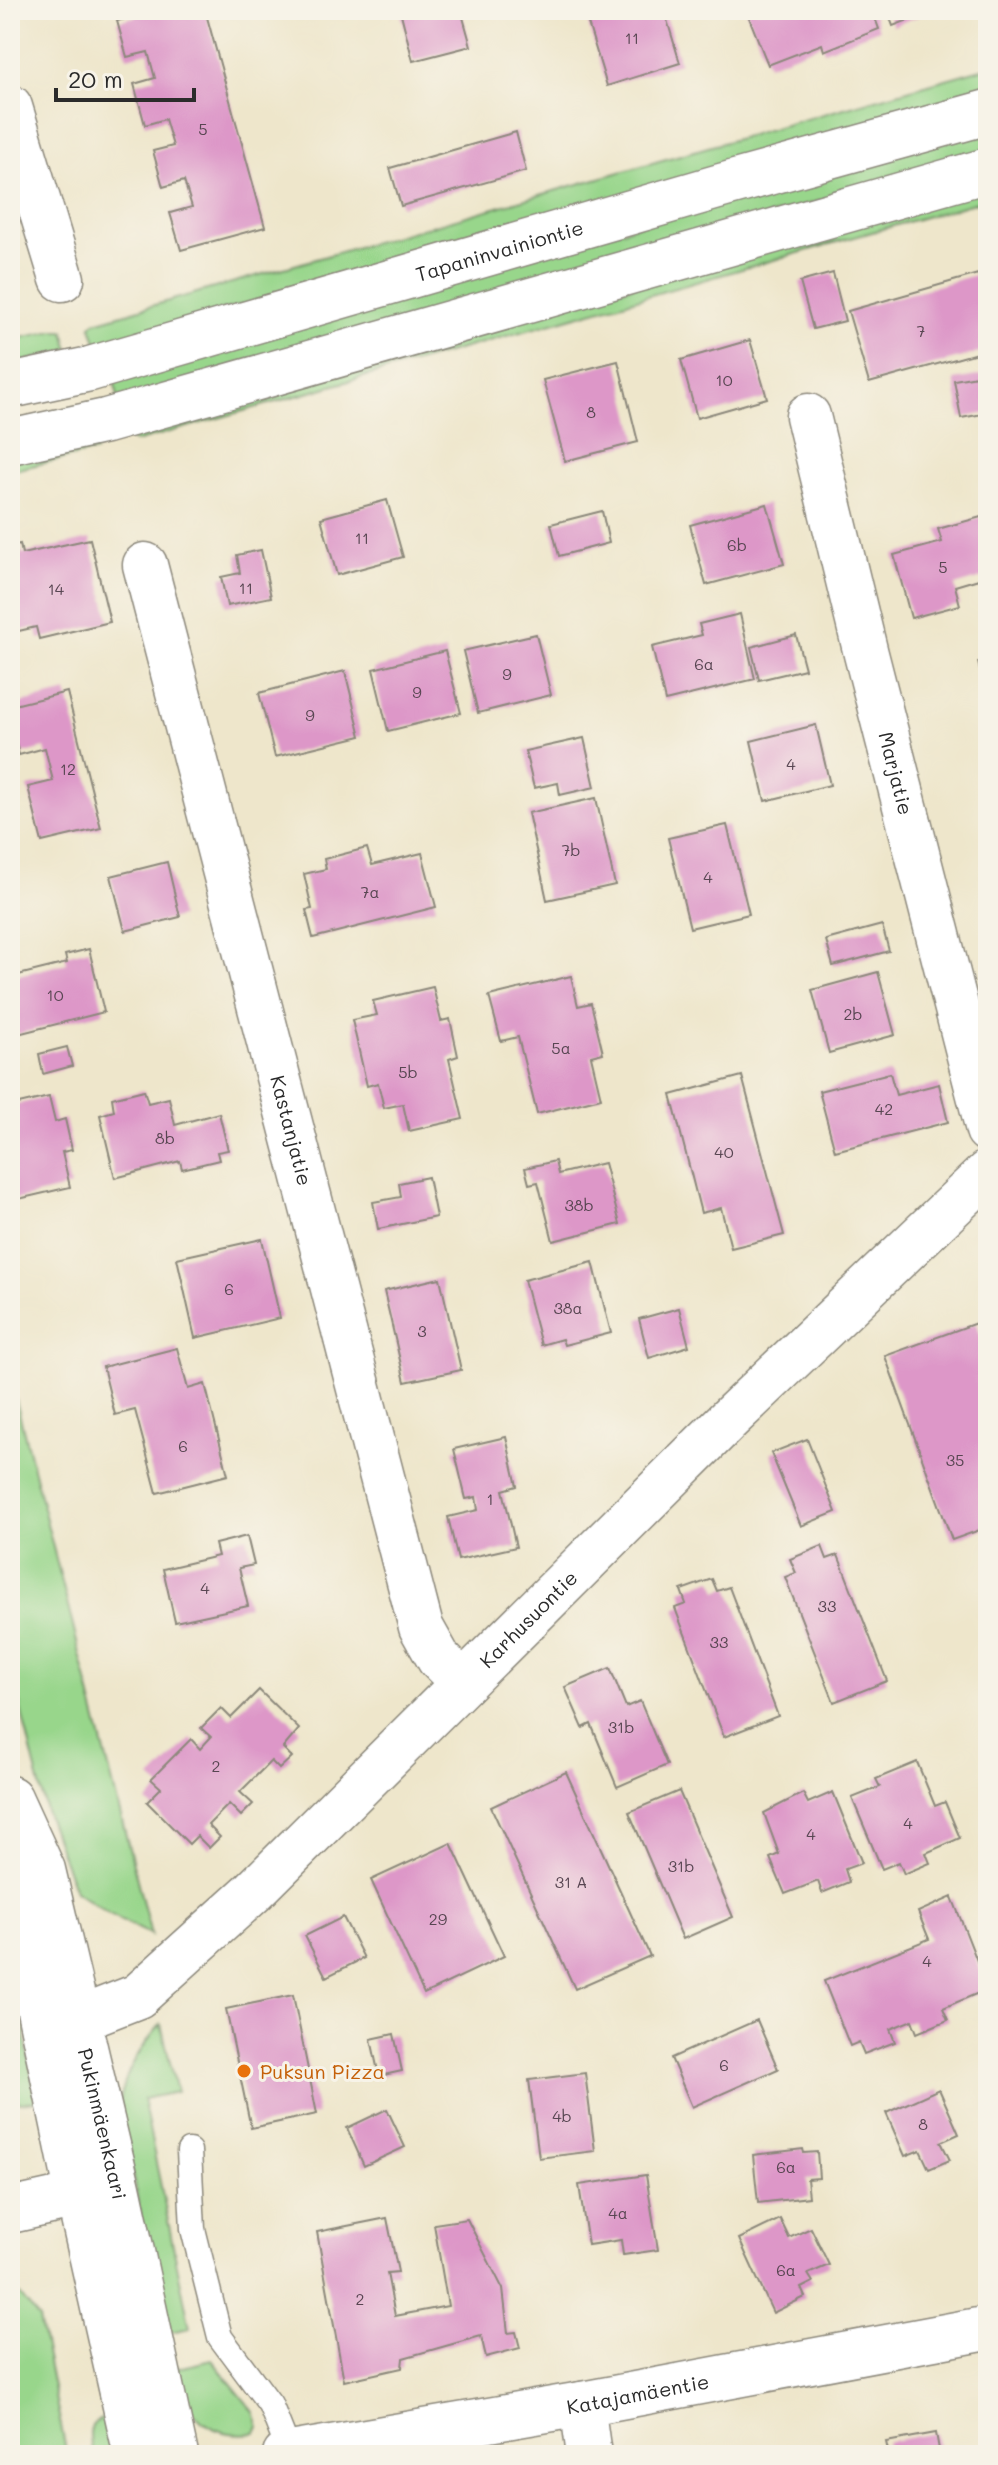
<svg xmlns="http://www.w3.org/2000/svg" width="998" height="2465" viewBox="0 0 998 2465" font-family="Mali,sans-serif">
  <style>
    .green { fill: #98d68b; stroke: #62805b; stroke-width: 2 }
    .building { fill: #dd97c8 }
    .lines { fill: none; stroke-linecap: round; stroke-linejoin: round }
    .service-casing { stroke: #8c887b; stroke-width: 27 }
    .minor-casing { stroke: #8c887b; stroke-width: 47 }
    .tertiary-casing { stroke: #8c887b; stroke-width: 47 }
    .secondary-casing { stroke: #8c887b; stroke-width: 47 }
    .primary-casing { stroke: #8c887b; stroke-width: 47 }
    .service { stroke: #fff; stroke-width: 24 }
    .minor { stroke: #fff; stroke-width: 44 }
    .tertiary { stroke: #fff; stroke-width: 44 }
    .secondary { stroke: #fff; stroke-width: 44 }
    .primary { stroke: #fff; stroke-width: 44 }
    .food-dot { fill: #e8710a; stroke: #f7f3e8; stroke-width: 3 }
    .labels { text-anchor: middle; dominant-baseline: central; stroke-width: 6; stroke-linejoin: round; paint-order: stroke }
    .number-label { font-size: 16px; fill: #584652 }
    .street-label { font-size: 20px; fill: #2b2b2b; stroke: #f7f3e8 }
    .food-label { font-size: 20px; fill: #c56008; stroke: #f7f3e8; text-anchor: start }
  </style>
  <rect width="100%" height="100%" fill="#f7f3e8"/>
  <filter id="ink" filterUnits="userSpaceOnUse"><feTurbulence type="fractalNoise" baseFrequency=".0125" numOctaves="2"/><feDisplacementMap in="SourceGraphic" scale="16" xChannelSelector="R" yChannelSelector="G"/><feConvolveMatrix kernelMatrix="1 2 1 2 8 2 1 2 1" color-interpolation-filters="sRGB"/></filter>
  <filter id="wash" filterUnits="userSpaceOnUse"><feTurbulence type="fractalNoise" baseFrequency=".006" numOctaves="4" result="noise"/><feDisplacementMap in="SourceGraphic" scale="32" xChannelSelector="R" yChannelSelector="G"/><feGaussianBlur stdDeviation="1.8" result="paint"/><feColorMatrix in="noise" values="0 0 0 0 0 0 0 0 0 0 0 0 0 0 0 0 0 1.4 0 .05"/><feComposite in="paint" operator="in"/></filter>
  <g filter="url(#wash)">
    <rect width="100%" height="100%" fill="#eee6cb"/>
    <g class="green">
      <path d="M988 67V96L97 345 91 326 95 322Z"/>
      <path d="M988 124V153L119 401 113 377Z"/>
      <path d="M988 184V199L135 442 131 440 128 430Z"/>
      <path d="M54 331H64L69 350 10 365V340Z"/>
      <path d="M94 440 96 451 10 471V457Z"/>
      <path d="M10 1377 151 1935 111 1915 75 1891 47 1815 10 1665Z"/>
      <path d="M10 1949 36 2101 19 2103 10 2068Z"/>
      <path d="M161 2024 177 2092 143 2099 190 2328 165 2333 119 2111C121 2076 139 2050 161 2024Z"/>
      <path d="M10 2291 20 2295 39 2319 67 2455H10Z"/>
      <path d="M212 2360 254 2412 259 2427 256 2433C203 2439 188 2413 173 2369Z"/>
      <path d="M106 2418 121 2455H93C90 2438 84 2422 106 2418Z"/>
    </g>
    <g id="blocks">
      <g class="building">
        <path d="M136 10H205L265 227 181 250 170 213 192 207 184 181 163 187 153 151 173 146 165 119 145 125 134 84 155 78 148 52 127 57 117 21 137 16Z"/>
        <path d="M400 10H461L471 46 413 61Z"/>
        <path d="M584 10H664L680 63 607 86Z"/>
        <path d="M746 10H872L879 29 824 51 822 44 768 65Z"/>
        <path d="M887 10H934L893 26Z"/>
        <path d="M516 132 526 171 401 206 390 168Z"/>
        <path d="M833 273 845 321 813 329 800 282Z"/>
        <path d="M978 274 988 308V350L869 383 848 311Z"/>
        <path d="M750 340 767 398 697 418 681 360Z"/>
        <path d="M618 361 638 442 565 461 543 380Z"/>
        <path d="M988 374V413L961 418 954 380Z"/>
        <path d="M387 500 403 557 337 575 321 518Z"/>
        <path d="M767 504 784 564 706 585 690 525Z"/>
        <path d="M602 511 609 543 559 556 551 524Z"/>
        <path d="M988 515V595L982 578 955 586 960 605 911 618 894 555 942 542 938 529Z"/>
        <path d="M90 539 110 622 39 639 36 627 10 633V546L20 544 22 554Z"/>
        <path d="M261 550 271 597 227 606 221 577 240 573 237 555Z"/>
        <path d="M740 614 755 679 665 701 652 647 702 635 699 624Z"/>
        <path d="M536 634 551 695 478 713 463 651Z"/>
        <path d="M796 635 805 669 759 680 751 647Z"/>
        <path d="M445 651 461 713 388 731 373 669Z"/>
        <path d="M988 659V700L987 701 978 662Z"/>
        <path d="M345 671 361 736 275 757 259 693Z"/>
        <path d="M67 692 101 828 42 842 28 787 53 781 45 748 19 755 10 718V706Z"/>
        <path d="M816 725 830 785 765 801 751 741Z"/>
        <path d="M584 738 595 787 560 795 558 783 534 788 525 751Z"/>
        <path d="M596 798 615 885 547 900 528 813Z"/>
        <path d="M727 825 749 914 690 928 668 838Z"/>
        <path d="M367 848 372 865 422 853 436 907 313 938 306 910 312 909 304 874 326 869 324 859Z"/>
        <path d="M167 862 180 917 125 931 111 876Z"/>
        <path d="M882 925 889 951 833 966 826 940Z"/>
        <path d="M89 949 104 1012 10 1036V977L67 963 65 955Z"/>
        <path d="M878 972 895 1035 829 1053 812 990Z"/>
        <path d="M571 976 578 1006 591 1003 603 1053 591 1056 601 1098 537 1114 518 1037 501 1041 489 996Z"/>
        <path d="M433 987 441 1021 450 1019 458 1056 449 1059 463 1119 409 1131 403 1104 384 1108 378 1083 367 1086 352 1020 377 1015 373 1001Z"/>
        <path d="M67 1047 72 1066 43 1074 39 1054Z"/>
        <path d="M890 1073 896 1095 939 1084 948 1122 835 1151 819 1091Z"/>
        <path d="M742 1076 784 1235 731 1248 721 1208 701 1213 671 1095Z"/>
        <path d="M144 1090 148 1103 169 1098 175 1125 219 1113 228 1150 217 1152 219 1160 182 1169 180 1161 115 1178 100 1115 114 1111 112 1098Z"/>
        <path d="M49 1097 55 1122 65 1119 72 1150 62 1152 70 1187 10 1201V1106Z"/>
        <path d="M555 1161 558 1174 604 1163 620 1224 553 1241 538 1182 529 1184 525 1168Z"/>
        <path d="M428 1177 436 1217 378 1229 373 1202 401 1197 399 1183Z"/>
        <path d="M262 1239 280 1318 195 1338 177 1258Z"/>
        <path d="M593 1262 611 1333 564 1345 562 1339 541 1345 524 1280Z"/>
        <path d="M440 1278 461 1370 405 1382 384 1291Z"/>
        <path d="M679 1308 689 1346 649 1358 639 1319Z"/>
        <path d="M976 1323 988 1353V1371L980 1374 988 1390V1527L952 1540 885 1356Z"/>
        <path d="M177 1348 188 1389 205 1384 228 1475 157 1493 135 1410 115 1415 103 1367Z"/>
        <path d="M506 1437 517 1486 503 1490 516 1547 458 1560 448 1517 478 1510 476 1497 466 1499 454 1449Z"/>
        <path d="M807 1439 836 1512 801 1526 771 1453Z"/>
        <path d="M247 1536 254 1565 239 1568 248 1606 175 1622 163 1569 218 1556 215 1544Z"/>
        <path d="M822 1546 827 1559 838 1555 887 1681 834 1702 785 1577 796 1573 790 1559Z"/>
        <path d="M712 1579 717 1591 729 1587 778 1716 724 1737 675 1608 686 1604 681 1590Z"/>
        <path d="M610 1668 626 1707 640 1701 667 1765 617 1787 591 1724 583 1728 565 1687Z"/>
        <path d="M259 1690 299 1729 283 1748 292 1757 279 1769 271 1761 240 1792 253 1804 241 1816 229 1804 208 1825 220 1837 209 1848 197 1836 189 1844 147 1802 161 1788 151 1779 191 1739 200 1749 211 1737 201 1728 221 1708 231 1718Z"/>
        <path d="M917 1762 935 1806 945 1802 960 1838 926 1853 930 1863 904 1874 899 1862 882 1869 852 1798 880 1787 876 1779Z"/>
        <path d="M566 1772 650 1956 575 1989 491 1807Z"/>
        <path d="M679 1791 733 1917 683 1939 629 1812Z"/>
        <path d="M833 1792 862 1863 845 1869 849 1882 822 1893 818 1881 785 1894 770 1858 779 1854 764 1813 803 1793 808 1803Z"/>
        <path d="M451 1843 504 1956 424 1994 371 1880Z"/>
        <path d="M952 1897 988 1989 943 2008 948 2020 929 2028 917 2033 912 2020 890 2029 895 2042 864 2054 859 2042 850 2046 824 1981 929 1939 918 1912Z"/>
        <path d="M343 1917 364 1958 326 1977 305 1936Z"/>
        <path d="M293 1995 317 2114 251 2128 226 2009Z"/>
        <path d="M757 2020 778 2069 692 2107 671 2058Z"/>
        <path d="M394 2034 402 2071 379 2076 371 2039Z"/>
        <path d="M585 2073 595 2151 539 2158 529 2080Z"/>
        <path d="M939 2089 959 2134 941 2142 950 2160 929 2169 920 2150 905 2156 886 2113Z"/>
        <path d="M387 2109 405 2147 364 2166 347 2128Z"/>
        <path d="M803 2149 804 2153 817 2152 819 2178 807 2179 809 2197 758 2203 753 2155Z"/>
        <path d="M646 2175 658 2250 623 2255 621 2240 588 2245 579 2185Z"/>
        <path d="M387 2218 398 2272 387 2273 395 2316 448 2306 434 2224 467 2219 503 2289 508 2333 516 2332 520 2348 486 2357 481 2336 403 2358 402 2368 344 2381 317 2232Z"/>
        <path d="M780 2219 789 2238 811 2228 829 2265 808 2274 813 2282 801 2288 805 2297 773 2313 739 2239Z"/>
        <path d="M936 2433 940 2455H889L886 2442Z"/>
      </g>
    </g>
  </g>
  <g filter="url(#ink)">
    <use href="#blocks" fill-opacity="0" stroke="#8c887b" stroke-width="2"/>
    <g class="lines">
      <defs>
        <path id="service" d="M189 2151 193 2229 220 2337 270 2404 290 2454"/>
        <g id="minor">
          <path d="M10 107 62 279"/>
          <path id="s1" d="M808 416 866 654 988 1130"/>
          <path id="s2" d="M145 565 421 1627 439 1659 463 1683"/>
          <path d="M582 2404 589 2455"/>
          <path id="s3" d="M285 2455 582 2404 988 2328"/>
        </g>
        <g id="tertiary">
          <path id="s4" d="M44 2027 79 2019 138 1996 253 1892 730 1418 988 1172"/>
          <path d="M10 2211 113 2188"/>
        </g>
        <g id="secondary">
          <path id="s5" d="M10 1798 43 1870 118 2187 176 2455"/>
          <path d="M10 1841 11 1876 78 2196 136 2455"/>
        </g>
        <g id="primary">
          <path id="s6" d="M10 386 90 369 721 186 988 112"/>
          <path d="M10 442 106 421 988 170"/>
        </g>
      </defs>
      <use href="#service" class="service-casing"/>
      <use href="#minor" class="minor-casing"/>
      <use href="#tertiary" class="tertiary-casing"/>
      <use href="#secondary" class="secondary-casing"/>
      <use href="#primary" class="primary-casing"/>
      <use href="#service" class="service"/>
      <use href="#minor" class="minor"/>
      <use href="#tertiary" class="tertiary"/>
      <use href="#secondary" class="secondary"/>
      <use href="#primary" class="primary"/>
    </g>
  </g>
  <circle class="food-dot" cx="244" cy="2071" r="8"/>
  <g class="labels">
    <g class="number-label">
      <text x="632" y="37">11</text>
      <text x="203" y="128">5</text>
      <text x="921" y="330">7</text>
      <text x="724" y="379">10</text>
      <text x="591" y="411">8</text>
      <text x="362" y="537">11</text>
      <text x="737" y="544">6b</text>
      <text x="943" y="566">5</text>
      <text x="246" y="587">11</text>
      <text x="56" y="588">14</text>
      <text x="704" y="663">6a</text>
      <text x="507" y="673">9</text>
      <text x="417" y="691">9</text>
      <text x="310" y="714">9</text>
      <text x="791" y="763">4</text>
      <text x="68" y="768">12</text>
      <text x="571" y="849">7b</text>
      <text x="708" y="876">4</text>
      <text x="370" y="891">7a</text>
      <text x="55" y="994">10</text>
      <text x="853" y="1013">2b</text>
      <text x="561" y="1047">5a</text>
      <text x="408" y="1071">5b</text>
      <text x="884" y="1108">42</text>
      <text x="165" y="1137">8b</text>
      <text x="724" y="1151">40</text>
      <text x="579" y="1204">38b</text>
      <text x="229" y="1288">6</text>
      <text x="568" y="1307">38a</text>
      <text x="422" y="1330">3</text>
      <text x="183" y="1445">6</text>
      <text x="955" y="1459">35</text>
      <text x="490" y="1498">1</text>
      <text x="205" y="1587">4</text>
      <text x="827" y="1605">33</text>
      <text x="719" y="1641">33</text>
      <text x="621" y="1726">31b</text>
      <text x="216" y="1765">2</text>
      <text x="908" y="1822">4</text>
      <text x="811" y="1833">4</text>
      <text x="681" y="1865">31b</text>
      <text x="571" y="1881">31 A</text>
      <text x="438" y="1918">29</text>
      <text x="927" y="1960">4</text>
      <text x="724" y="2064">6</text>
      <text x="562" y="2115">4b</text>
      <text x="923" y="2123">8</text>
      <text x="786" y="2166">6a</text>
      <text x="618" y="2212">4a</text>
      <text x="786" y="2269">6a</text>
      <text x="360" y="2298">2</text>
    </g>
    <g class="street-label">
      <text stroke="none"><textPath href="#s6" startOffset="508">Tapaninvainiontie</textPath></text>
      <text stroke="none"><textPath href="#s1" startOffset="368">Marjatie</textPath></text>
      <text stroke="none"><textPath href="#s2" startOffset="584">Kastanjatie</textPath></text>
      <text stroke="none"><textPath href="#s4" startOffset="642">Karhusuontie</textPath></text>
      <text stroke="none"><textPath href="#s5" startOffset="340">Pukinmäenkaari</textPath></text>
      <text stroke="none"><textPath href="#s3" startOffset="358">Katajamäentie</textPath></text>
    </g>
    <g class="food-label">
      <text x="260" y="2071">Puksun Pizza</text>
    </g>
  </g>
  <rect width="998" height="2465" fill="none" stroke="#f7f3e8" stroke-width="40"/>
  <path d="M56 88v12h138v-12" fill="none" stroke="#2b2b2b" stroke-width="4"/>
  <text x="68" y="88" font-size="24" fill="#2b2b2b" stroke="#f7f3e8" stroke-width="6" paint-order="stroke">20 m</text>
</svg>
